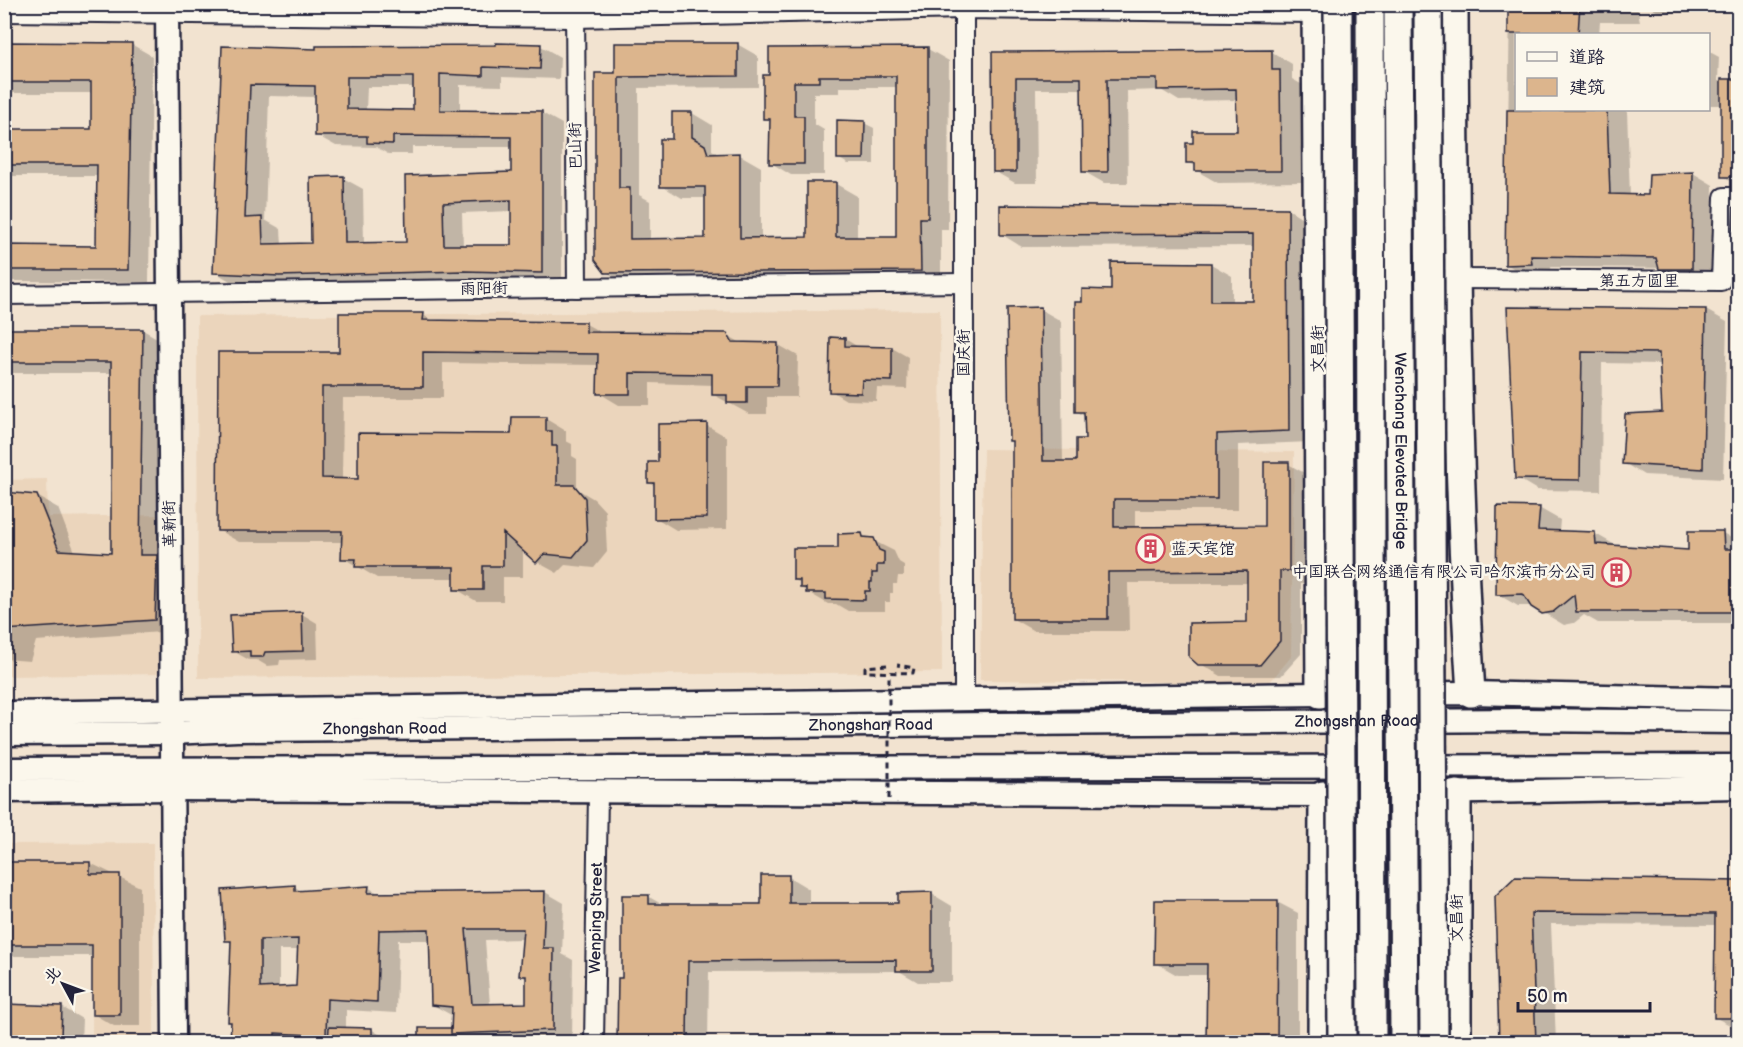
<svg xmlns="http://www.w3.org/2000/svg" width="1743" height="1047" viewBox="0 0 1743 1047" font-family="'Balsamiq Sans','LXGW WenKai TC',sans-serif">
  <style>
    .built { fill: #ebd5bc }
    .shadow { fill: #0003; fill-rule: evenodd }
    .building { fill: #dcb58d; stroke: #22223b; stroke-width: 1.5; fill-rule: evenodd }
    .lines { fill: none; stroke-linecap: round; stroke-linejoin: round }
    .minor-casing { stroke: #22223b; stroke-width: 22 }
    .major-casing { stroke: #22223b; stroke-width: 27 }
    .highway-casing { stroke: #22223b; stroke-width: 32 }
    .path { stroke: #22223b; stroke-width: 3; stroke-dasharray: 6 4.5; stroke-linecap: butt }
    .minor { stroke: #fbf7ec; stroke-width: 18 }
    .major { stroke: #fbf7ec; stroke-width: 22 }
    .highway { stroke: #fbf7ec; stroke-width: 27 }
    .highway-bridge-casing { stroke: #22223b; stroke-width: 32; stroke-linecap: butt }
    .path-bridge { stroke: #22223b; stroke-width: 3; stroke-dasharray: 6 4.5; stroke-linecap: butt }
    .highway-bridge { stroke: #fbf7ec; stroke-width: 27 }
    .labels { text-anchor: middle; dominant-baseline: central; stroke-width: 5; stroke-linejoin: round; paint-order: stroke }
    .street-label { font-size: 16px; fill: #22223b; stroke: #fbf7ec }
    .poi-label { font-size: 16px; fill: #22223b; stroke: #fbf7ec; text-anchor: start }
  </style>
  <rect width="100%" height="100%" fill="#f2e3d0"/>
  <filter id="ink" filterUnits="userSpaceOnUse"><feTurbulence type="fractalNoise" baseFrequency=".0167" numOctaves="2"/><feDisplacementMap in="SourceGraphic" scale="12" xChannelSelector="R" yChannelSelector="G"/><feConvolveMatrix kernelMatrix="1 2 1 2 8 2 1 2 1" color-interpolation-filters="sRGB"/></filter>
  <g filter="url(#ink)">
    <g class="built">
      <path d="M940 310 942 672 198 678 197 316Z"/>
      <path d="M983 449 1294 452 1291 657 1269 683 980 680Z"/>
      <path d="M47 479 48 517 161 515 163 674 5 676 4 480Z"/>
      <path d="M153 843 154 1042H92L93 899 5 898 4 844Z"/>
    </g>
    <g class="shadow">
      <path d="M524 4H560V5Z"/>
      <path d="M1510 4H1637L1640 22H1600L1599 34H1516V110H1627L1630 196H1649L1693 173 1713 185 1712 280H1681L1661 268 1551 267 1552 275 1527 276 1506 264Z"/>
      <path d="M1644 4H1692L1691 13 1658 12Z"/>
      <path d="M4 44H131L152 56 149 282 4 281V247H98V176H4V130H92V93H4Z"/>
      <path d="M737 44 758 56V87L639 88V195L650 201V240H706V198H682L662 186 674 141 692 113 712 125V150L720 155H740L761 167V239H809L836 184 857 196V239H897L898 87H839V93H814V124L824 130V175H791L771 163V122L764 118V76L928 49 949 61 948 229H941V282L627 284 606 272 616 75Z"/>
      <path d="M541 46 560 57 559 79 502 77V86L460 85V112L542 113 562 124V283L235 284 215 272 223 47 317 50ZM367 87H414V112L366 111ZM269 96 317 97 316 135 336 146 376 147 388 154H412V147H512V174L406 178 407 243 364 244 363 189 343 178 312 244 282 245 281 229 265 220ZM512 211V247H463L462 213Z"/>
      <path d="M1708 51 1719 57 1718 81H1738V185L1723 176V105H1708Z"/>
      <path d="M1272 52 1292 64V79L1301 84V182L1218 183 1197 171V167L1188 162 1238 132V100L1179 101 1161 90 1127 91 1128 183H1104L1083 171V89H1036L1037 183H1015L994 171 993 54Z"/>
      <path d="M864 123 874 128V164H848L838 158Z"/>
      <path d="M1288 209 1309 222 1310 442 1238 445V510H1135V528H1266L1288 464 1310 476V583H1301V654L1281 676H1221L1199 663 1249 624V583H1128L1129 631H1034L1013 619V442L1010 440 1040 309 1061 321 1063 463H1078L1086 441V417L1076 411 1113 291 1211 264 1232 276V303H1255L1254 246 1022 247 1001 234Z"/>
      <path d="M1509 308 1706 310 1727 322 1723 479 1644 475 1624 463 1664 413 1661 364 1602 363 1601 491 1537 490 1517 478Z"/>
      <path d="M423 315 435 322 586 324 604 334 727 335 743 344H777L798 356 797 397H767V414H749L714 395V385L650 383V405H619L599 393V365L443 363V398H343L342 480H359L513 436 546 419 566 431V441L572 444V456L577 459V489L594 499 605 511 607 552 594 568 565 565 557 573 537 562 523 549V577H503V601H476L456 589V578H377L343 558V542H239L218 530 340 354Z"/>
      <path d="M4 330H143L164 342 175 631 36 641 30 661 4 659V494L37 496 58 508 75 552 112 555V373H4Z"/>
      <path d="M845 339 860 348H892L908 357 907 389 877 388 876 401 846 400 831 391Z"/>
      <path d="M706 425 727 437V529L676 530 656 518V486L649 483 659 464Z"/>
      <path d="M1539 508 1560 520 1559 532 1594 533 1615 545 1690 551 1723 533 1738 542V623H1598L1584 615 1574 623 1564 625 1532 606H1518L1497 594Z"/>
      <path d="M862 535 894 551 899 562 904 565V576H898L897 584H893V593H890V602H885V611H848L836 604H828L801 588V583L794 580Z"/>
      <path d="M302 614 317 623 318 659 280 660 279 665 267 666 257 660H249L233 651Z"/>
      <path d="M4 863H90L140 887V1026H114L93 1014 94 956H6V1006L62 1007 82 1019 81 1042H4Z"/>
      <path d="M789 877 809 889V904H900L932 894 952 906V982H918L899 971 709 972 708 1042H618L619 979H623L649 897 665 906H763Z"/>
      <path d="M1516 878 1738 882V1029L1716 1018 1717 925 1551 924 1556 1042H1501L1496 896Z"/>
      <path d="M295 887 303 892 369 888 380 894 545 892 564 903 562 954 573 960 572 1042H421V1030L453 1031V1016L433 1005 431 940H398L396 1013 346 1010V1029H371L391 1042H232V943L226 940ZM523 939 521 976 528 979V1004L490 1005 485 940ZM279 950H299L298 987 279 988Z"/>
      <path d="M1277 902 1298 913V1042H1159V1037H1208V975H1177L1156 963Z"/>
      <path d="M1623 1038 1646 1039 1652 1042H1623Z"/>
    </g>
    <g class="building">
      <path d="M1508 4H1580L1578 34H1508Z"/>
      <path d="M4 42 132 43 128 270H4V245L96 246 97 165H4V129H91V82H4Z"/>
      <path d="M496 43 541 44 540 69 483 67V76L440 74V110L542 111V273L463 271 279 276 213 273 222 46 316 49V46L496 45ZM347 77H413V110L347 109ZM250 85 315 86V136H367V143L393 144V136L511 137V172L405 176 406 242 345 243 344 176 310 177 311 243 263 244 262 217 245 218ZM511 200V245H444L443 203Z"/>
      <path d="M615 43H738V76L619 77V188H630V239L705 238V187H660V139H672V112H692V137L705 145 708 154 740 153V238L807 237V182H836V237H896V76H819V82H794V116H804V164H769L770 119H763V75H769V48L928 47V218H920L921 271 605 273 595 260V73H615Z"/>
      <path d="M1272 50V70H1280L1281 171H1195V163H1186V143H1193V131H1237L1236 89 1157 90V79H1107L1108 172H1082L1081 78H1016V172H993L992 52Z"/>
      <rect x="1721" y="79" width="17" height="98"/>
      <path d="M1507 110H1607L1610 194 1648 195 1649 174 1693 172 1692 269H1659L1656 258 1531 256 1532 264 1505 265Z"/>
      <path d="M837 120 865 121 864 159H837Z"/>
      <path d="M1000 205 1288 208 1289 431 1217 434V499H1114V527L1264 526V462H1289V571H1280V641L1260 665H1198L1189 657V623L1247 622V571L1108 572V619H1012V441H1009L1007 308 1041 307 1043 461H1076V439H1085L1084 412H1075V302H1082V289L1111 290V262L1211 263V301H1253V234L1000 235Z"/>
      <path d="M1507 307 1706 309 1703 469 1622 464 1625 414 1662 412 1659 353 1582 352 1580 480 1515 479Z"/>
      <path d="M339 313H424L423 320 586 322V332L727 333 732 342 778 343 777 386H747V403H727V395H712V374L630 373V394H597L598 354 423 352V387H322V478L358 479V433L511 434 512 417H546V431H552V446H557V485H574L585 498 587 540 573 557 544 554 536 563 503 533V566H483V590H454V567H355L356 559H341L342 531H217L218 352H339Z"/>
      <path d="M4 329H143L140 555H157L155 620 4 630V492L37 495 59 550 111 553V362H4Z"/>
      <path d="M830 337 845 338V346L892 347V381L862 380 861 393 829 392Z"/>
      <path d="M707 423V518L654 519V483H648V462H658V424Z"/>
      <path d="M1497 506 1540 507 1538 530 1595 532 1596 544 1688 550V531H1723L1724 549H1738V612H1576L1574 595 1553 612 1542 614 1531 607 1523 594 1496 595Z"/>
      <path d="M862 533 863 537 874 538 879 550 884 552V565H877V573H872V582H870V591H865V600L826 599V593H806V588H800V580H793V548H838V534Z"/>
      <path d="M302 612 303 651 265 652 263 657H250V651L232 652 230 615Z"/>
      <path d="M4 862H90V874H120V1015H92V945H4Z"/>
      <path d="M761 875H789V903H898V893L932 892V971H896V960L688 961 687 1042H617L618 978H622V895H649V904H761Z"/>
      <path d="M1515 877 1738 881V1018H1714L1715 914 1531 913 1536 1042H1499L1495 896Z"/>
      <path d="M295 885V891L369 886 368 893 545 891 543 948H554L553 1030 451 1034V1042H419V1028H451V1033L452 1007 431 1005 429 929 379 930 377 1002 327 999 326 1036 275 1033V1042H230L231 1022H228L231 941H225L222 890ZM466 929H523L519 976H526V1003L472 1004ZM298 939 296 986 260 988V940Z"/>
      <path d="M1155 900H1278L1277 1042H1206L1207 964H1154Z"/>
      <path d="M4 1004 62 1006 61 1038 4 1037Z"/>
      <path d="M329 1027 372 1028V1042H328Z"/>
    </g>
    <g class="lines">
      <defs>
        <g id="minor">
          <path d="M575 4 577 288"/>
          <path d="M964 4V701"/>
          <path d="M4 12 575 18 964 9 1316 13"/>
          <path d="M1457 279 1721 281 1724 197H1738"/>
          <path d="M4 295 964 283"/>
          <path id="s1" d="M594 1042 598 793"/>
        </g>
        <g id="major">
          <path d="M167 4 174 1042"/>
          <path d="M4 713 1320 694 1471 693 1738 699"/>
          <path id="s2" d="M4 734 170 733 237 730 1522 720 1738 722"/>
          <path d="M4 769 1738 766"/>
          <path d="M4 791 170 789 1323 795 1738 787"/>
        </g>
        <g id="highway">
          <path d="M1316 4 1320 694"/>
          <path d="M1454 4C1455 234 1456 464 1471 693"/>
          <path d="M1322 1042 1323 795"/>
          <path d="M1457 1042V794"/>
        </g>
      </defs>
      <use href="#minor" class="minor-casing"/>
      <use href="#major" class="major-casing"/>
      <use href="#highway" class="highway-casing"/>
      <g class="path">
        <path d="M887 665 865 667V672L913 673 914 668 897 665"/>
        <path d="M1738 666V671"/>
      </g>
      <use href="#minor" class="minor"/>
      <use href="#major" class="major"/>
      <use href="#highway" class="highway"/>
      <defs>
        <g id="highway-bridge">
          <path d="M1338 4 1342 1042"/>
          <path d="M1370 4 1372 1042"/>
          <path id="s3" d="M1398 4 1404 1042"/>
          <path d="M1428 4 1434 1042"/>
        </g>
      </defs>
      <use href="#highway-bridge" class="highway-bridge-casing"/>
      <path class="path-bridge" d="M889 799V673"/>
      <use href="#highway-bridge" class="highway-bridge"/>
    </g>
  </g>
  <defs>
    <symbol id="building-ring" viewBox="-11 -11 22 22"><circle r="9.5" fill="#fbf7ec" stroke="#d1495b" stroke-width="1.5"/><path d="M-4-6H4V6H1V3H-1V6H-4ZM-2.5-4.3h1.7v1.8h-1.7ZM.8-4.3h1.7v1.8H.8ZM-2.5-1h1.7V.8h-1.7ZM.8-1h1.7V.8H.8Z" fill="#d1495b"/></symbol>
  </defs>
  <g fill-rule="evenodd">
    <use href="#building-ring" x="1134" y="532" width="33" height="33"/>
    <use href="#building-ring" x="1600" y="556" width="33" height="33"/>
  </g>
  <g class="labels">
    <g class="street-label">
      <text transform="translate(576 146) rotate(-91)">巴山街</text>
      <text x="1639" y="281">第五方圆里</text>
      <text transform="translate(484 289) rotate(-1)">雨阳街</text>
      <text transform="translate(1318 349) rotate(-90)">文昌街</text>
      <text transform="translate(964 353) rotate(-90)">国庆街</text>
      <text stroke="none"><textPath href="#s3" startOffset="447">Wenchang Elevated Bridge</textPath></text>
      <text transform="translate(170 524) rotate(-91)">革新街</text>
      <text stroke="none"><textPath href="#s2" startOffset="1353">Zhongshan Road</textPath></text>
      <text stroke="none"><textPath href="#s2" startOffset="867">Zhongshan Road</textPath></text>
      <text stroke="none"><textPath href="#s2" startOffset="381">Zhongshan Road</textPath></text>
      <text stroke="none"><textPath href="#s1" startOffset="124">Wenping Street</textPath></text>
      <text transform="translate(1457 918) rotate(-90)">文昌街</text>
    </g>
    <g class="poi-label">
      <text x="1171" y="549">蓝天宾馆</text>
      <text x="1596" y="572" text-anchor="end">中国联合网络通信有限公司哈尔滨市分公司</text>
    </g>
  </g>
  <rect width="1743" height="1047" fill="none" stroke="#fbf7ec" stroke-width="24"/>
  <rect x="12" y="12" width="1719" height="1023" fill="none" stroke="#22223b" stroke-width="2" filter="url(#ink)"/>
  <rect x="1515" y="33" width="195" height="78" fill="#fbf7ec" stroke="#a4a2a5" stroke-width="1.5"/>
  <rect x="1527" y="52" width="30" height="9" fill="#fbf7ec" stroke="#a4a2a5" stroke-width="1.5"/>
  <text x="1569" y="63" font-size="18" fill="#22223b">道路</text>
  <rect x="1527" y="78" width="30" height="18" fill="#dcb58d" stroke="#a4a2a5" stroke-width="1.5"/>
  <text x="1569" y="93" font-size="18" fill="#22223b">建筑</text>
  <g transform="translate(63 984) rotate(311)" stroke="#fbf7ec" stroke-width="4.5" paint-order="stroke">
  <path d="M0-4.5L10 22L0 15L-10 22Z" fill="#22223b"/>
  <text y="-9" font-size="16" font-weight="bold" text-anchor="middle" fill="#22223b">北</text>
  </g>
  <path d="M1518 1002v9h132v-9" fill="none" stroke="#22223b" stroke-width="3"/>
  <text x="1527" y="1002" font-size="18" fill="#22223b" stroke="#fbf7ec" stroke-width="4.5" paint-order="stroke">50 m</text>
</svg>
